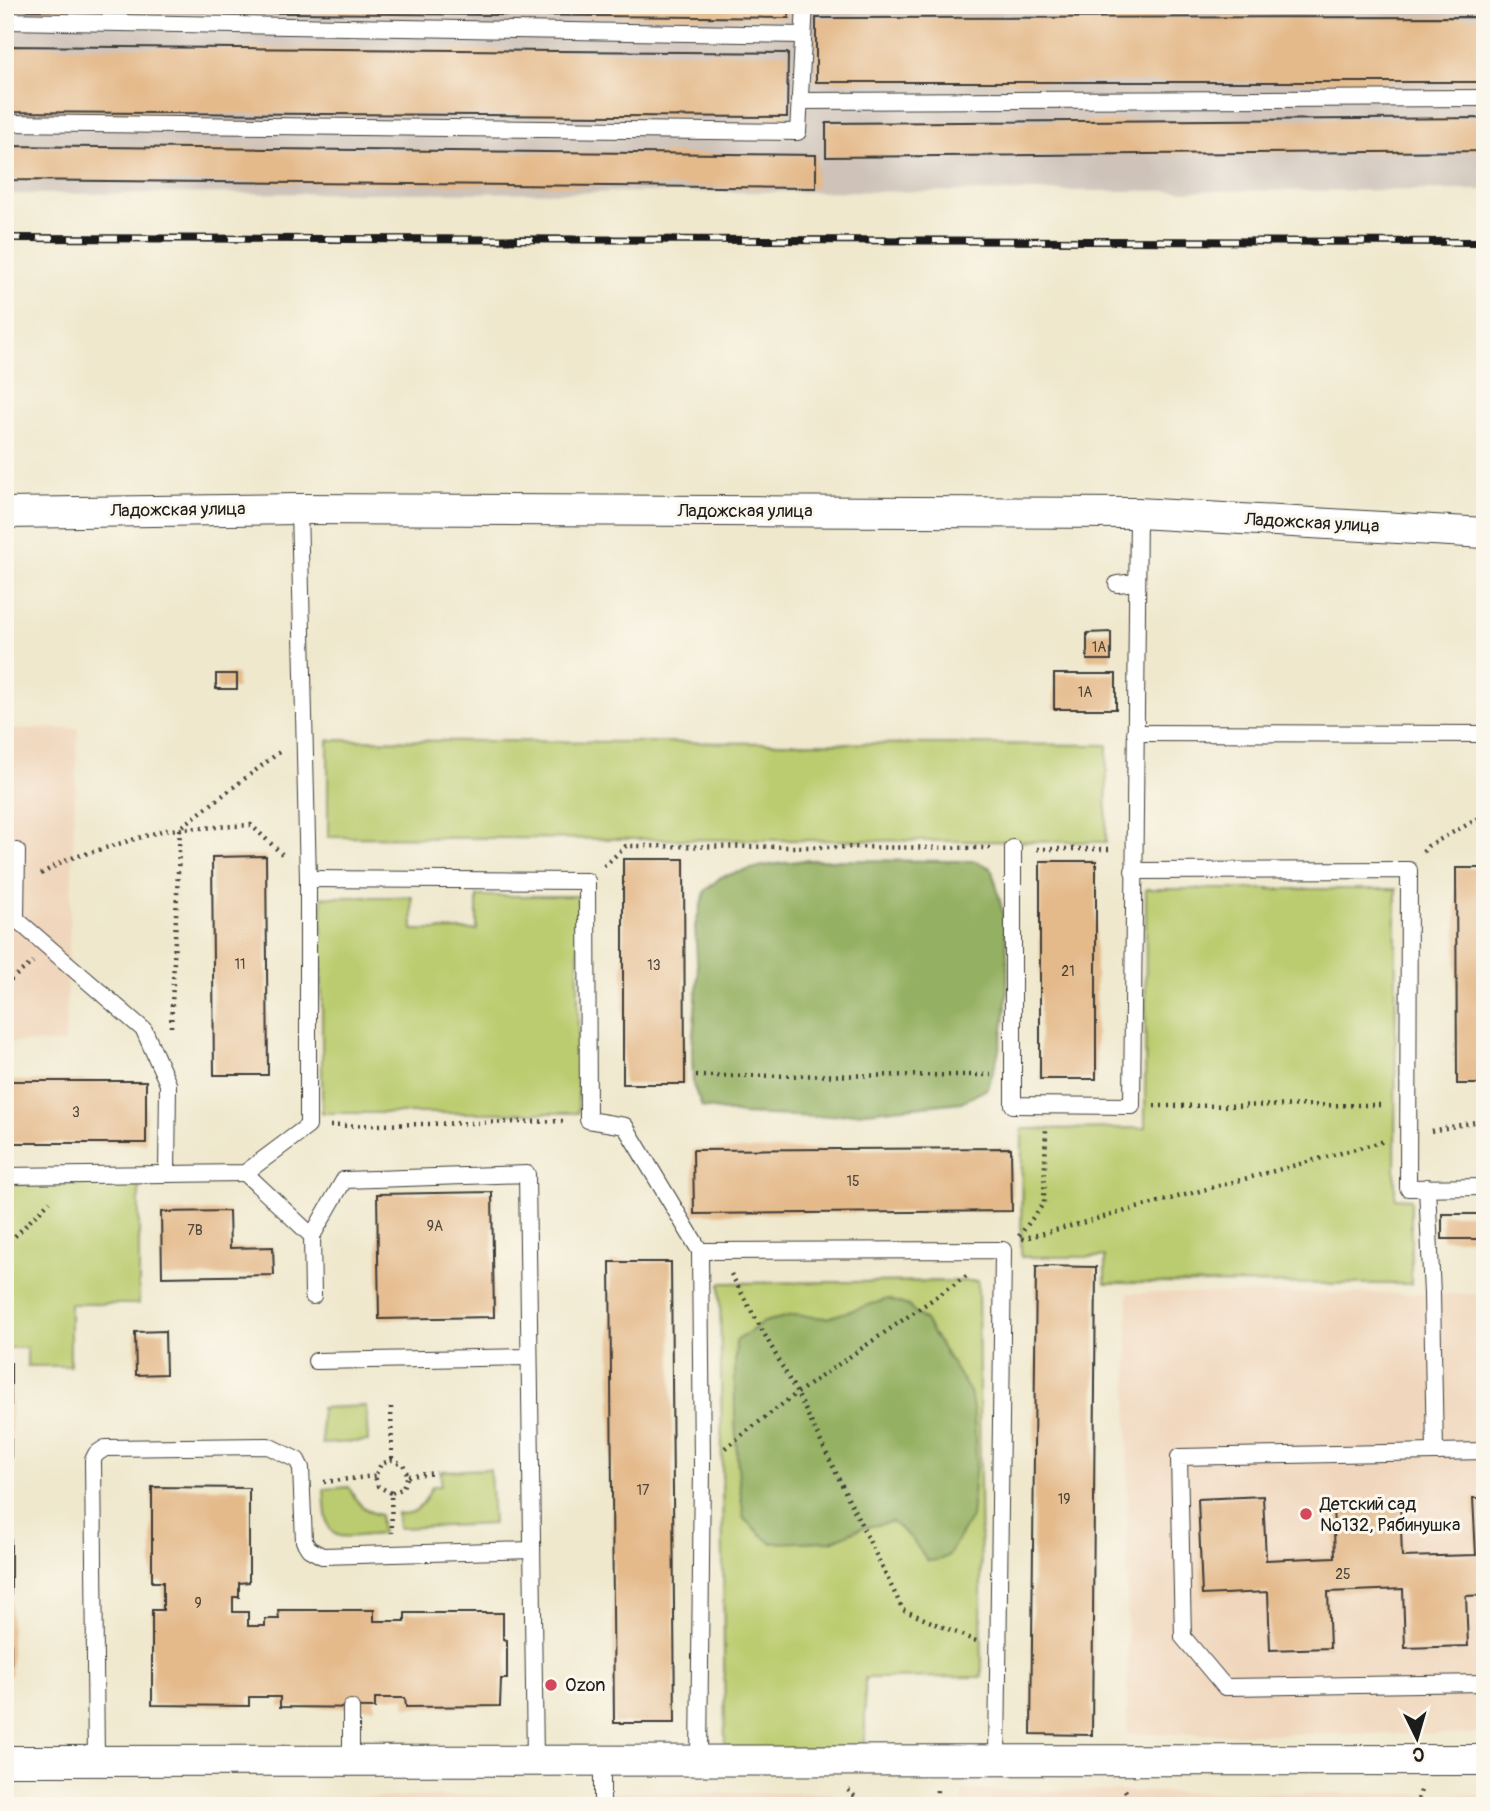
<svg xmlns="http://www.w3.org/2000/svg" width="1490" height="1811" viewBox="0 0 1490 1811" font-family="Pangolin,sans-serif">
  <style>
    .built { fill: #f0d6bc }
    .industrial { fill: #cec2b9 }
    .green { fill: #bbcc70; stroke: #6c7446; stroke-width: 2 }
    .forest { fill: #94b062; stroke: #58663f; stroke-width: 2 }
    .building { fill: #e4ba8b }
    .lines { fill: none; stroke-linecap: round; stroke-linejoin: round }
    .service-casing { stroke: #3c3b37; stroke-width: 18 }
    .minor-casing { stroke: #3c3b37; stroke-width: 32 }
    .path { stroke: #3c3b37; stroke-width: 4.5; stroke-dasharray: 2 5; stroke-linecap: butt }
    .service { stroke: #fff; stroke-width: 16 }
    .minor { stroke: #fff; stroke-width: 30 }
    .rail-casing { stroke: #1c1c1c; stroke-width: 8 }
    .rail { stroke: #fbf7ec; stroke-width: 5; stroke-dasharray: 16; stroke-linecap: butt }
    .poi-dot { fill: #d1495b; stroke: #fbf7ec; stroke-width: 2.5 }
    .labels { text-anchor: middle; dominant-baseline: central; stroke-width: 6; stroke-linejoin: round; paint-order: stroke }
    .number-label { font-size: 14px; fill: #4e4438 }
    .street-label { font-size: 18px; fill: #1c1c1c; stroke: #fbf7ec }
    .poi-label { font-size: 18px; fill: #1c1c1c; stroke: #fbf7ec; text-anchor: start }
  </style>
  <rect width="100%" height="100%" fill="#fbf7ec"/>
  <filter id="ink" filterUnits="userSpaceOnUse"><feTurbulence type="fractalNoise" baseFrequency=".0143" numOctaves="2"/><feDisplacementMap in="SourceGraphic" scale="14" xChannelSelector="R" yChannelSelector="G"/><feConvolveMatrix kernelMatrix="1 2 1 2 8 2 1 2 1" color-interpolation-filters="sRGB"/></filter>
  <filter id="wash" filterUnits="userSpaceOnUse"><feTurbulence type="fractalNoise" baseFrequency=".00686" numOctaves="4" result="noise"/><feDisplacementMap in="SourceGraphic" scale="28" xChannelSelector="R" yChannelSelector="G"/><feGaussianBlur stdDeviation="1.57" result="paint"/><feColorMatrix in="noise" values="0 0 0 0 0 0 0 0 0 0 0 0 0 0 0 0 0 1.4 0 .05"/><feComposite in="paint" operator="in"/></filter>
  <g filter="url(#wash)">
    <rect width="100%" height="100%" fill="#efe8cd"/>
    <g class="built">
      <path d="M78 728 65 1043 5 1042V729Z"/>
      <path d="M1128 1293 1485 1294V1734H1127Z"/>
      <path d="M963 1790 1485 1795V1806H962Z"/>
      <path d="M602 1793H832V1806H126V1802Z"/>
    </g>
    <path class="industrial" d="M5 5H1485V190L5 194Z"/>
    <g class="green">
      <path d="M328 740 1107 745 1106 842 328 837Z"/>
      <path d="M1146 889H1396L1395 1198 1411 1199V1284L1105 1283V1257H1021L1022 1129 1145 1128Z"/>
      <path d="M477 896H578V1113H322V897H412L413 930H477Z"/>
      <path d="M5 1184H139V1304H70V1366H27V1348H5Z"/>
      <path d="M978 1281 982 1677 865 1678V1749L725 1751 720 1283Z"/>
      <path d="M366 1406 368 1441 322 1444 321 1408Z"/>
      <path d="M490 1469 493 1524 398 1528 397 1513C416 1518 426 1501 432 1486H441V1471Z"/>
      <path d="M349 1487C355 1501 365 1512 380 1515L382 1534C330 1538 327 1545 324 1489Z"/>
    </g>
    <g class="forest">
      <path d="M805 860 959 861H975L991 868C1014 935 1013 1023 987 1089L962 1102 817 1117 742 1114 702 1107 693 1085 692 1049 698 975 695 926 705 891 721 877 763 866Z"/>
      <path d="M888 1299 908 1306 925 1321 970 1392 974 1415 976 1461 971 1517 948 1556 939 1560 928 1561 911 1538 892 1522 861 1528 831 1541 771 1543 744 1519C735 1460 733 1401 736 1341L764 1322 793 1315 827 1318Z"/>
    </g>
    <g id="blocks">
      <g class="building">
        <path d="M14 5H789V18L14 10Z"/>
        <path d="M1485 17V82H816V18Z"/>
        <path d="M5 46 788 53 787 117 5 112Z"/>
        <path d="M1485 118V151L826 157V123Z"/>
        <path d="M5 146 816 155V188L5 180Z"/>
        <path d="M1111 632V660H1087V633Z"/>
        <rect x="216" y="674" width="21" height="15"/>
        <rect x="1054" y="674" width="62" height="35"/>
        <path d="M266 856 268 1075H214L212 857Z"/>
        <path d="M623 859H684L685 1084H623Z"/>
        <rect x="1040" y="861" width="56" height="218"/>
        <path d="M1456 868H1485V1084H1457Z"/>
        <rect x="5" y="1081" width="141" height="62"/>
        <path d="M1011 1148 1012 1211 694 1214 693 1150Z"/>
        <path d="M492 1192 494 1317 379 1319 377 1194Z"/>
        <path d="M229 1211 230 1248 273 1247 274 1275 162 1277 161 1212Z"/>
        <path d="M1442 1214H1485V1270H1480V1239H1442Z"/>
        <path d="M610 1262H671L675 1723H614Z"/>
        <path d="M1036 1266 1096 1267 1092 1735 1031 1734Z"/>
        <path d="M165 1331 166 1374 136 1375 135 1332Z"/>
        <rect x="5" y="1363" width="6" height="312"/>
        <path d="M152 1487 249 1488V1582L239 1583V1597H233V1612H248V1626H265V1619H279L278 1610H374V1621H405V1613H503V1639L507 1640V1679H501L500 1706 406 1707 405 1698H375V1708L280 1707V1697H249V1706L152 1705V1610H163V1582H152Z"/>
        <path d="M1263 1496 1266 1560 1335 1557 1333 1503 1400 1500 1402 1557 1476 1555 1473 1498H1485V1595L1466 1596 1468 1646 1405 1648 1403 1589 1328 1592 1330 1648 1270 1650 1268 1592 1202 1595 1198 1499Z"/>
      </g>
    </g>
  </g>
  <g filter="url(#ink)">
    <use href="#blocks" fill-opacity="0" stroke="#3c3b37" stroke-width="2"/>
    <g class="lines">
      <defs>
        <g id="service">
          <path d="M5 21 803 35"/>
          <path d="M799 101 1485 98"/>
          <path d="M5 123 798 132 805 5"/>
          <path d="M1117 584 1137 582"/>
          <path d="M1135 733 1485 734"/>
          <path d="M1013 848V1105L1132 1106 1138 513"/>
          <path d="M5 851H17L16 919 144 1030 168 1084 167 1174"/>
          <path d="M1133 871 1409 870 1408 1188 1485 1187"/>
          <path d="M308 879 587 881 588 1120 625 1126 700 1251 702 1466 699 1760"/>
          <path d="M245 1173 312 1236 313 1296"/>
          <path d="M5 1176 245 1173 308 1126V879L299 509"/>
          <path d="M1427 1187 1432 1294 1435 1452 1485 1451"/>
          <path d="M312 1236 344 1180 527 1174 535 1760"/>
          <path d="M700 1251 1003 1250 997 1760"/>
          <path d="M316 1361 529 1357"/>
          <path d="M1435 1452 1179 1457 1183 1637 1225 1687 1485 1683"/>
          <path d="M96 1761 93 1460 96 1454 105 1448 268 1446 297 1460 301 1468 304 1541 309 1549 322 1556 531 1550"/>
          <path d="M351 1761V1708"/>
          <path d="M602 1806V1761"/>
        </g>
        <g id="minor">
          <path d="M5 513 299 509 1138 513 1485 533"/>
          <path d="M5 1761 1485 1760"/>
        </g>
      </defs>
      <use href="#service" class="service-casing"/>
      <use href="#minor" class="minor-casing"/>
      <g class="path">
        <path d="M1037 849H1112"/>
        <path d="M1423 852 1428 846 1485 815"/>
        <path d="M604 866 626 846 990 848"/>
        <path d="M41 874 65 860 165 830 251 825 282 854"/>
        <path d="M5 984 33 962"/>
        <path d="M171 1027 180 828 281 751"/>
        <path d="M696 1076 991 1075"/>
        <path d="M1154 1106 1384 1105"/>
        <path d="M330 1126 566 1121"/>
        <path d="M1431 1131 1485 1120"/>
        <path d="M1019 1236 1044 1203 1046 1127"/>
        <path d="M1022 1239 1385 1141"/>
        <path d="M5 1246 50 1201"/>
        <path d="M731 1274 797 1393 903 1610 976 1641"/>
        <path d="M391 1407 392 1460"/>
        <path d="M725 1448 797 1393 968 1275"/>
        <path d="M408 1476 436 1473"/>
        <path d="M324 1482 375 1476"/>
        <path d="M391 1493 378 1486 375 1476 381 1464 392 1460 403 1464 408 1476 402 1489 391 1493 392 1533"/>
        <path d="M848 1790 865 1806"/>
        <path d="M1125 1790 1135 1806"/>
        <path d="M936 1806 937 1789"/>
        <path d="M1416 1806 1421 1790"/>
      </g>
      <use href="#service" class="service"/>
      <use href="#minor" class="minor"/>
      <defs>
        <path id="rail" d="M5 238 1485 242"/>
      </defs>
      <use href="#rail" class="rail-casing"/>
      <use href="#rail" class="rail"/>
    </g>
  </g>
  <g class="poi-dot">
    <circle cx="1306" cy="1514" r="7"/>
    <circle cx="551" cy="1685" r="7"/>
  </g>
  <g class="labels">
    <g class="number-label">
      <text x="1099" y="647">1А</text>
      <text x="1085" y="692">1А</text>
      <text x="240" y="964">11</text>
      <text x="654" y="965">13</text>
      <text x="1068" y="971">21</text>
      <text x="76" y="1112">3</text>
      <text x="853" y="1181">15</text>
      <text x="435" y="1226">9А</text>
      <text x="195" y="1230">7В</text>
      <text x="643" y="1490">17</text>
      <text x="1064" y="1499">19</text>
      <text x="1343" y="1574">25</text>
      <text x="198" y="1603">9</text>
    </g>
    <g class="street-label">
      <text transform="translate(178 510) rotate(-1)">Ладожская улица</text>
      <text x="745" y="511">Ладожская улица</text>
      <text transform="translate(1312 523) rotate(3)">Ладожская улица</text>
    </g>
    <g class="poi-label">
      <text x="1320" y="1504">Детский сад<tspan x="1320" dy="21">№132, Рябинушка</tspan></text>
      <text x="565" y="1685">Ozon</text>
    </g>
  </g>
  <rect width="1490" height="1811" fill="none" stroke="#fbf7ec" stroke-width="28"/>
  <g transform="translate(1417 1738) rotate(175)" stroke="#fbf7ec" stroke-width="5" paint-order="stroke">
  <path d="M0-5L12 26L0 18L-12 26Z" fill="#1c1c1c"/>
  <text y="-10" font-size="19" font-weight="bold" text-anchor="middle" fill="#1c1c1c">С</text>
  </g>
</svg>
